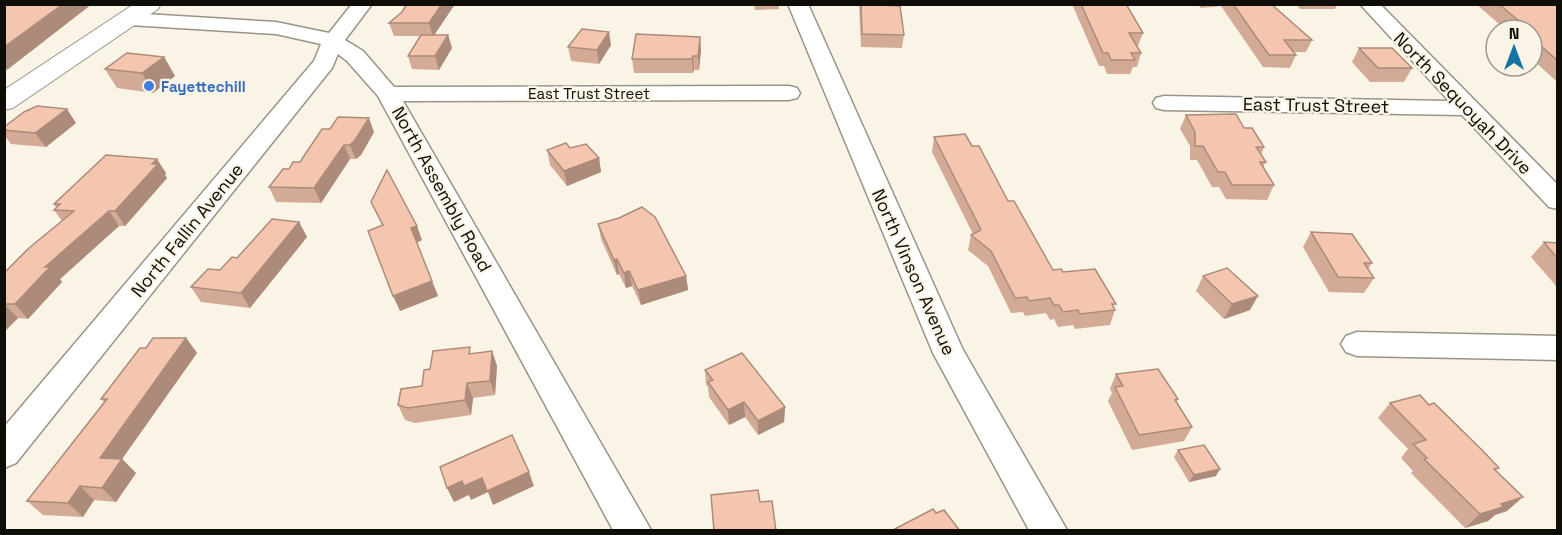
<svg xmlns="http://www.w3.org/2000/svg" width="1562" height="535" viewBox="0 0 1562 535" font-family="'Space Grotesk',sans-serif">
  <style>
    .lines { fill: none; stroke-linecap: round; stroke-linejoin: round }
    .minor-casing { stroke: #999487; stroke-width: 3 }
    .major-casing { stroke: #999487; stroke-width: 2 }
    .minor { fill: #fff; fill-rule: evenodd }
    .major { fill: #fff; fill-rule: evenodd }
    .wall { fill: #d3aa96 }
    .shaded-wall { fill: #ac8b7a }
    .building { fill: #f5c6af; stroke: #ac8b7a; stroke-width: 1.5 }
    .shop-dot { fill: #3f7fe0; stroke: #f9f4e5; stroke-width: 2 }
    .labels { text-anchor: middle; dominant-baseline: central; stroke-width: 4.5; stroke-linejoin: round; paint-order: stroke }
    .far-shop-label { font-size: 15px; font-weight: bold; fill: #366cbe; stroke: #f9f4e5; text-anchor: start }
    .far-street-label { font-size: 15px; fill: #0f0d08; stroke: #f9f4e5 }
    .street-label { font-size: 18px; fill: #0f0d08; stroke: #f9f4e5 }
  </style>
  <rect width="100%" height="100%" fill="#f9f4e5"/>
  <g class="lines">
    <defs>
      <g id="minor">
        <path d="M352 4H372L345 40 363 51 394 87 789 86 797 88 800 93 797 98 789 100 403 101 651 530H613L378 96 347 61 338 54 332 68 16 463 4 468V427L314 61 321 44 276 34 129 25 122 23 119 19 122 15 129 13 276 22 329 33Z"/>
        <path d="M788 4H808L963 350 1067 530H1029L933 353Z"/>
        <path d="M1360 4H1380L1558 185V209L1549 207 1462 115 1164 110 1156 108 1153 103 1156 98 1164 96 1449 101Z"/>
        <path d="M1357 332 1558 336V360L1357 356 1346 352 1341 344 1346 336Z"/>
      </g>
      <path id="major" d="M134 4H161L158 9 13 108 4 110V90Z"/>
    </defs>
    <use href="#minor" class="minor-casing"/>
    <use href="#major" class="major-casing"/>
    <use href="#minor" class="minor"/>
    <use href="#major" class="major"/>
  </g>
  <g class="wall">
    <path d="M407 4H455L434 35H448L452 48 439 70 412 69 408 56 420 36H394L389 23 402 12Z"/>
    <path d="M754 4H779V9L755 10Z"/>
    <path d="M859 4H881L904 35 902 48 861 47Z"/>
    <path d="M1072 4H1126L1143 33 1138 46H1137L1141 53 1137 67H1133L1130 74H1107L1104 66H1099Z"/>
    <path d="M1197 4H1271L1312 40 1306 52H1294L1296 55 1290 68 1263 67 1221 6 1201 8Z"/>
    <path d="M1296 4H1337L1335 9H1300Z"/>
    <path d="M1476 4 1557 5V82L1532 59V30H1506Z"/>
    <path d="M700 37 701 50 699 70H694L693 73H634L632 59Z"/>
    <path d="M611 45 599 64 571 61 568 47Z"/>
    <path d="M1359 48 1412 68 1404 82H1370L1352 62Z"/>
    <path d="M164 57 175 76 153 93 117 88 105 69Z"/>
    <path d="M1186 115 1244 128 1264 147 1261 155 1266 162 1263 167 1274 185 1267 200 1226 199 1219 187H1212L1197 160H1190V146L1180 129Z"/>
    <path d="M76 123 46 147 11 144 4 135V127Z"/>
    <path d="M374 132 361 155 356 159H350L321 203 276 202 269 187 289 169 300 162Z"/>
    <path d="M934 137 972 146 1053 270 1063 272 1114 308 1115 310 1110 325 1075 329 1073 325 1058 327 1054 319 1050 320 1046 313 1025 316 1023 312 1011 313 988 266 968 250 971 235 973 234 932 152Z"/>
    <path d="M570 148 599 158 601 172 567 186 550 165 547 150Z"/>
    <path d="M166 173 165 175 167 178 125 226H119L60 279 62 282 28 319 18 318 4 332V273L62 221 54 210 56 208 54 204Z"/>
    <path d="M371 202 422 240 416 243 438 296 400 311 382 225Z"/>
    <path d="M299 222 307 237 250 308 201 302 191 287 220 270 237 258Z"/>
    <path d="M598 224 686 276 688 290 641 305 632 286 626 288 619 274 617 275 601 239Z"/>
    <path d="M1311 232 1372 263 1368 269 1374 278 1364 293 1329 292 1303 247Z"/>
    <path d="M1544 242 1557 243V287L1531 257Z"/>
    <path d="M1203 276 1250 310 1224 319 1196 291Z"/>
    <path d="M186 338 197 353 122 459 136 473 116 502 94 500 83 517 43 515 27 501 104 402 101 399 146 348Z"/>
    <path d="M492 351 497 366 495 395 473 398 471 415 415 423 405 420 398 405 422 386 430 369 473 354Z"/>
    <path d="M705 370 785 407 784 422 758 435 745 417 729 425 709 397 708 387 706 385Z"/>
    <path d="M1116 374 1178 399 1176 402 1192 427 1184 441 1132 450 1108 401 1112 393 1110 389Z"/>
    <path d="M1390 403 1429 405 1499 468 1495 471 1507 511 1495 515 1488 521 1465 528 1411 473 1413 471 1401 458 1408 449 1378 418Z"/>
    <path d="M1178 450 1216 476 1189 482 1174 457Z"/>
  </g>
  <g class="shaded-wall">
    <path d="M63 4H92L7 70 4 67V47Z"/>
    <path d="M442 4H455L433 37 429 23Z"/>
    <path d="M609 32 611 45 599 64 597 50Z"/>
    <path d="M448 35 452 48 439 70 435 56Z"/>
    <path d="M700 37 701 50 699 70 698 56Z"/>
    <path d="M693 56 694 70 693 73 692 59Z"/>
    <path d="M164 57 175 76 153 93 142 73Z"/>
    <path d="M67 109 76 123 46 147 35 133Z"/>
    <path d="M369 118 374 132 361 155 356 159 350 145Z"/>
    <path d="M344 145 350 159 321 203 314 188Z"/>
    <path d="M599 158 601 172 567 186 564 171Z"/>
    <path d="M157 159 166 173 165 175 167 178 125 226 115 211Z"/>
    <path d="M109 211 119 226 60 279 62 282 28 319 15 304 45 267Z"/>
    <path d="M299 222 307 237 250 308 241 293Z"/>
    <path d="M417 226 422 240 416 243 411 228Z"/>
    <path d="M617 259 619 274 617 275 614 260Z"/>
    <path d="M629 271 632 286 626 288 624 273Z"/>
    <path d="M686 276 688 290 641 305 638 290Z"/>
    <path d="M432 281 438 296 400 311 393 296Z"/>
    <path d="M1258 296 1250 310 1224 319 1232 304Z"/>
    <path d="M4 304 18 318 4 332Z"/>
    <path d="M186 338 197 353 122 459 136 473 116 502 102 488 100 458Z"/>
    <path d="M492 351 497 366 495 395 490 381Z"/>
    <path d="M467 383 473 398 471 415 465 400Z"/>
    <path d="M744 402 745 417 729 425 728 410Z"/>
    <path d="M785 407 784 422 758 435V421Z"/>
    <path d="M1220 469 1216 476 1189 482 1194 475Z"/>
    <path d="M529 472 534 486 493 505 488 492 471 500 469 495 454 502 447 488 462 481Z"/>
    <path d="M80 486 94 500 83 517 68 503Z"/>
    <path d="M1523 497 1507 511 1495 515 1488 521 1465 528 1480 514 1501 504Z"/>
  </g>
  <g class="building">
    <path d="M4 4H63L4 47Z"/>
    <path d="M407 4H442L429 23H389L402 12Z"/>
    <path d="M861 4 900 6 904 35 862 34Z"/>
    <path d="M1081 4H1126L1143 33H1129L1141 53H1131L1135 60H1111L1108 53H1103Z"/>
    <path d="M1233 4H1271L1312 40H1284L1296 55H1269Z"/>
    <path d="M1499 4 1557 5V60L1532 38V30H1522L1512 21H1519Z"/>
    <path d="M582 29 609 32 597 50 568 47Z"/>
    <path d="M636 34 700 37 698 56H693L692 59H632Z"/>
    <path d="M421 35H448L435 56H408Z"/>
    <path d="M1359 48H1392L1412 68H1378Z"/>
    <path d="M127 53 164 57 142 73 105 69Z"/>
    <path d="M37 106 67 109 35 133 4 130V127L24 112Z"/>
    <path d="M1236 114 1244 128H1252L1264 147H1256L1266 162H1260L1274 185H1232L1225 172H1218L1203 146H1195V132L1186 115Z"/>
    <path d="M338 117 369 118 355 140 350 145H344L314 188 269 187 283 169H289L293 162H300L322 129H330Z"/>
    <path d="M965 134 972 146H979L1008 201H1014L1053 270 1061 269 1063 272 1095 269 1116 304H1112L1115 310 1080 314 1078 310 1063 312 1059 305H1054L1050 298 1029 301 1027 297 1015 298 991 251 971 235 981 230 934 137Z"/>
    <path d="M566 143 570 148 586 144 599 158 564 171 547 150Z"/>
    <path d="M106 155 157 159 152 164H158L115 211H109L45 267H50L15 304H4V273L29 248 74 211 54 210 60 204H54Z"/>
    <path d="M387 170 417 226 411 228 432 281 393 296 368 231 383 225 371 202Z"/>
    <path d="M642 207 655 217 686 276 638 290 629 271 624 273 617 259 614 260 598 224 619 218Z"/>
    <path d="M272 219 299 222 241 293 191 287 208 269 220 270 232 257 237 258Z"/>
    <path d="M1311 232 1352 234 1372 263H1364L1374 278 1338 277Z"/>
    <path d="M1544 242 1557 243V258Z"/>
    <path d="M1227 268 1258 296 1232 304 1203 276Z"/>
    <path d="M153 338H186L100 458 122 459 102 488 80 486 68 503 27 501 107 399H101L140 348H146Z"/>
    <path d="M470 347 469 354 492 351 490 381 467 383 465 400 408 408 398 405 401 389 422 386 424 370 430 369 433 351Z"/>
    <path d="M742 353 785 407 758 421 744 402 728 410 708 382 713 380 705 370Z"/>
    <path d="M1158 369 1178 399 1175 400 1192 427 1139 435 1115 387 1123 386 1116 374Z"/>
    <path d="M1420 395 1429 405 1434 403 1483 451 1499 468 1494 469 1523 497 1501 504 1503 507 1480 514 1424 459 1427 458 1413 444 1426 440 1390 403Z"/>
    <path d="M512 435 529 472 487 491 482 478 464 486 462 481 447 488 440 467Z"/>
    <path d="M1204 445 1220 469 1194 475 1178 450Z"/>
    <path d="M758 490 760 502 772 501 776 531H714L711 495Z"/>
    <path d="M933 509 936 513 944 510 960 531 893 530Z"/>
  </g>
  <circle class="shop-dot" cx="149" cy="86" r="6"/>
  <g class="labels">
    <g class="far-shop-label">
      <text x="161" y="86">Fayettechill</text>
    </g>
    <g class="far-street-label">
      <text x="589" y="93">East Trust Street</text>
    </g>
    <g class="street-label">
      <text transform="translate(1463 103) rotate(46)">North Sequoyah Drive</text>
      <text transform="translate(1316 105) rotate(1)">East Trust Street</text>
      <text transform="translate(442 189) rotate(61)">North Assembly Road</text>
      <text transform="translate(187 230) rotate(-51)">North Fallin Avenue</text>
      <text transform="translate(914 272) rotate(66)">North Vinson Avenue</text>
    </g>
  </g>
  <rect width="1562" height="535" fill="none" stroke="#0f0d08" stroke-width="12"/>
  <g transform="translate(1514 48)"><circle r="28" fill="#f9f4e5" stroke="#9b988d" stroke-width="1.5"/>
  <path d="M0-4.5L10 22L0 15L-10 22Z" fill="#1473a1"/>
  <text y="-9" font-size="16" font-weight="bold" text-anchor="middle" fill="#0f0d08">N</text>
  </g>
</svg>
